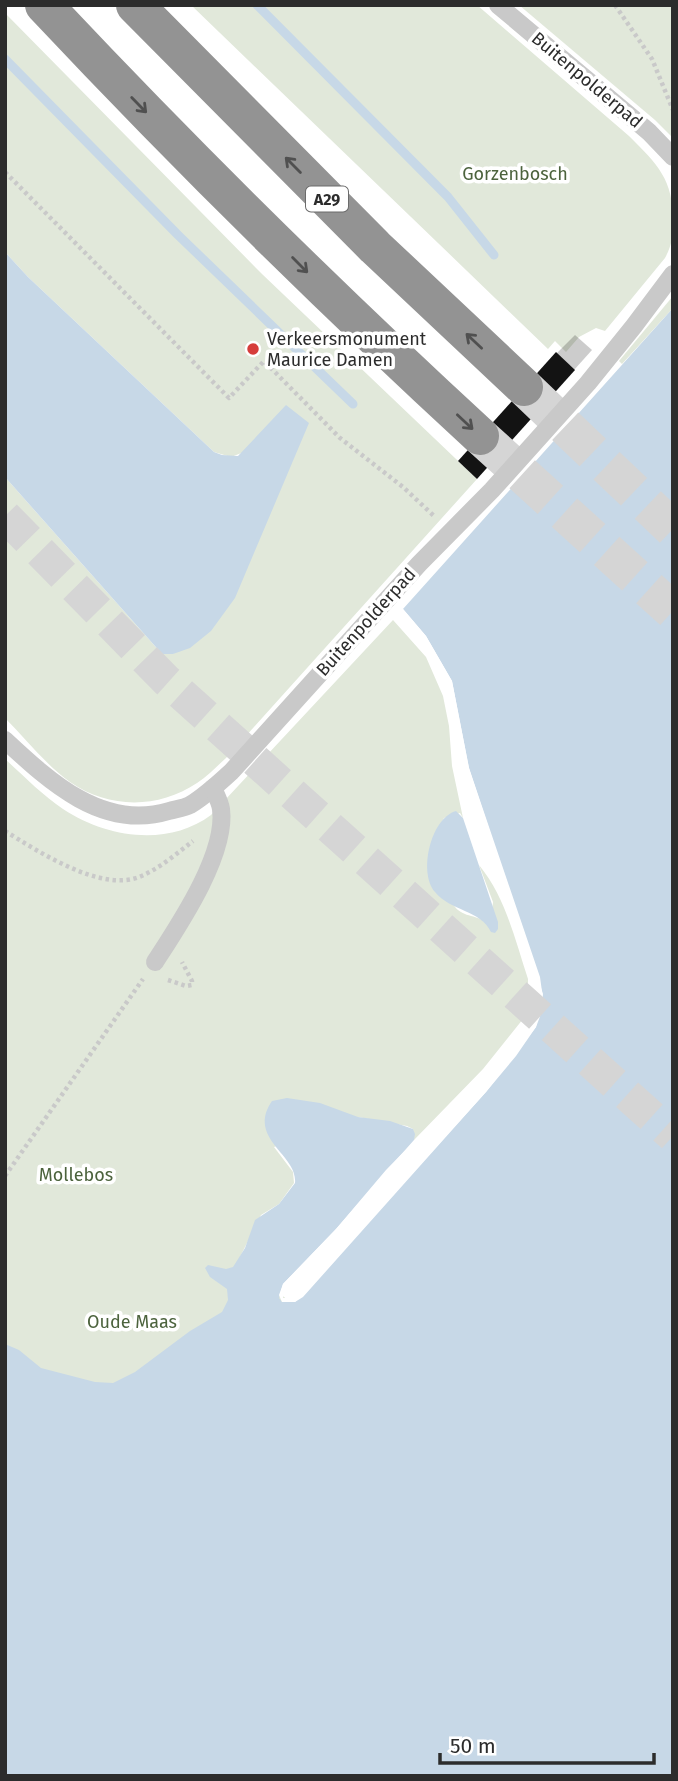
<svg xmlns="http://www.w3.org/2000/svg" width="678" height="1781" viewBox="0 0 678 1781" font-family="'Fira Sans',sans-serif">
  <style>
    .green { fill: #e1e8da }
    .water { fill: #c7d8e7 }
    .pier { fill: #fff }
    .shadow { fill: #0003 }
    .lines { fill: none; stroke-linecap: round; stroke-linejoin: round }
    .stream { stroke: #c7d8e7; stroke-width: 9 }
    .building { fill: #131313 }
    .street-tunnel { stroke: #d5d5d5; stroke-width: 33; stroke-dasharray: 33 17; stroke-linecap: butt }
    .highway-tunnel { stroke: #d5d5d5; stroke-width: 38; stroke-dasharray: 38 19; stroke-linecap: butt }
    .path { stroke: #c9c9c9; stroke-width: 4.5; stroke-dasharray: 3.5 3.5; stroke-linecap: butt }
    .lane { stroke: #c9c9c9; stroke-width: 18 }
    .highway { stroke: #939393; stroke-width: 38 }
    .oneway { stroke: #505050 }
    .poi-dot { fill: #d63d3b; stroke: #fff; stroke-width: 2.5 }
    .labels { text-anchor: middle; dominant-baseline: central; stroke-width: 7; stroke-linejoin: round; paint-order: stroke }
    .shield { fill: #fff; stroke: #6b6b6b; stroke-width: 2 }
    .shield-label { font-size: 16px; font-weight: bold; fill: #2c2c2c }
    .street-label { font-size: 18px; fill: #2c2c2c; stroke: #fff }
    .park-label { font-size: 18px; fill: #4c633d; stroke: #fff }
    .poi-label { font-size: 18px; fill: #2c2c2c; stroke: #fff; text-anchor: start }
  </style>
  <rect width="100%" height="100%" fill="#fff"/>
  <g class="green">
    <path d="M191 5H477L629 136C658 165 673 179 673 221 673 236 672 245 665 258L605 331 596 328 579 337 566 352 555 341 548 349Z"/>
    <path d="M519 5H673V138L655 120Z"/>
    <path d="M5 13 262 274 477 479 226 758C217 766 208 776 197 783 158 809 109 809 70 782 46 765 26 739 5 718V477L162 654H173L244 452 231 457 214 452 28 277 5 252Z"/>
    <path d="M673 296V308L622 364 619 361Z"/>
    <path d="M393 620 426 657 443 696 449 726 452 766 463 818 460 813 444 818 435 835 428 862C434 872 450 903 458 910 469 919 483 914 490 929L493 902 479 865C506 898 515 940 528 979V1002L523 1019 483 1069 414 1140 413 1129 407 1126 358 1117 274 1147 293 1172 294 1183 279 1204 261 1215 240 1257 294 1306 5 1581V759C24 776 42 795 63 809 107 838 168 847 211 815Z"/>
  </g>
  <g class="water">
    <path d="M5 252 28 277 214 452 222 455 238 456 286 405 309 423 235 598 211 631 190 648 173 654H162L5 477Z"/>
    <path d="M673 308V1776H5V1344L19 1350 41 1368 95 1382 113 1383 135 1372 190 1331 222 1312 228 1300 227 1289 210 1277 205 1268 208 1265 226 1269 233 1267 245 1248 255 1220 279 1204 295 1183C298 1154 246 1139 272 1101L287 1098 320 1103 358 1117 390 1121 413 1129 415 1134 414 1140 336 1229 283 1284 279 1298 282 1302H295L486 1092 516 1056 536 1027 543 994 469 768 452 681 426 636 403 609Z"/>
    <path d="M456 811 463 818 498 922V929L495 933 491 932C481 910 450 911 435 892 418 872 431 818 456 811Z"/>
  </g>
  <path class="pier" d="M403 609 426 636 452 681 469 768 540 977 544 1006 536 1027 486 1092 303 1297 295 1302H282L279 1295 283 1284 336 1229 386 1170 419 1136 417 1142 388 1172 366 1200 286 1286 283 1298H293L301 1294 484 1090 533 1025 541 1006 536 978 466 769 448 683 424 639 401 611Z"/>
  <path class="shadow" d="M575 335 592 350 495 458 557 353Z"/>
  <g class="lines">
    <g class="stream">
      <path d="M257 5 448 197 494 255"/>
      <path d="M5 59 178 235 353 404"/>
    </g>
  </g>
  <path class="building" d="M556 352 575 370 477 479 458 461Z"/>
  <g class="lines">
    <path class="street-tunnel" d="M5 516 166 680 673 1136"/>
    <g class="highway-tunnel">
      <path d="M524 387 673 529"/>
      <path d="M480 436 673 611"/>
    </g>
    <g class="path">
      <path d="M615 5 652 59 673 110"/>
      <path d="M5 172 229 398 264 361 340 438 403 487 434 516"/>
      <path d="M5 831C39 852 100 892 139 877 159 869 176 854 193 841"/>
      <path d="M168 980 186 986 192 985V981L182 962"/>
      <path d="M5 1176 143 979"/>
    </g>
    <g class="lane">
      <path d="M498 5 649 132 673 157"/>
      <path d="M5 740C50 782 103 831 169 811 176 809 184 808 190 805 205 796 219 783 232 771L419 564 492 490 588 383 634 326 673 274"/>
      <path d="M155 962C179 925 227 854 221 809 220 802 216 795 213 788"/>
    </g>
    <g class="highway">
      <path d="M44 5C184 154 330 298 480 436"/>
      <path d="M135 5 375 247 524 387"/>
    </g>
  </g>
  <defs><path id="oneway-shaft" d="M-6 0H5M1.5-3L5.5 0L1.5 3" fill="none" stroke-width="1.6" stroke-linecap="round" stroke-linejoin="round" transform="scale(1.75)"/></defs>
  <g class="oneway">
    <use href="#oneway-shaft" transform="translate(139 105) rotate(46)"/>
    <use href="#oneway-shaft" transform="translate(293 165) rotate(-135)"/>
    <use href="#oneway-shaft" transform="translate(300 265) rotate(45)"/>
    <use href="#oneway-shaft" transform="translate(474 341) rotate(-137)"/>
    <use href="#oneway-shaft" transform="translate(465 422) rotate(43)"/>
  </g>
  <circle class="poi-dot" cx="253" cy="349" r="7"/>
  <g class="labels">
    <rect class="shield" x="306" y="186.5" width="42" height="25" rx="5"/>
    <g class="shield-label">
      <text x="327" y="199">A29</text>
    </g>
    <g class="street-label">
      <text transform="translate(587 80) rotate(40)">Buitenpolderpad</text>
      <text transform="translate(366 622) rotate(-48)">Buitenpolderpad</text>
    </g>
    <g class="park-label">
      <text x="515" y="174">Gorzenbosch</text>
      <text x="76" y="1175">Mollebos</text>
      <text x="132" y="1322">Oude Maas</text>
    </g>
    <g class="poi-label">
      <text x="267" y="339">Verkeersmonument<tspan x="267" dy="21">Maurice Damen</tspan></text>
    </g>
  </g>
  <rect width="678" height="1781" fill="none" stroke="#2c2c2c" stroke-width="14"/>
  <path d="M440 1753v10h214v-10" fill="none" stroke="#2c2c2c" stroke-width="3.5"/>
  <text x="450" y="1753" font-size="21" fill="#2c2c2c" stroke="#ffffff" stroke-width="5" paint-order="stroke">50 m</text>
</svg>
